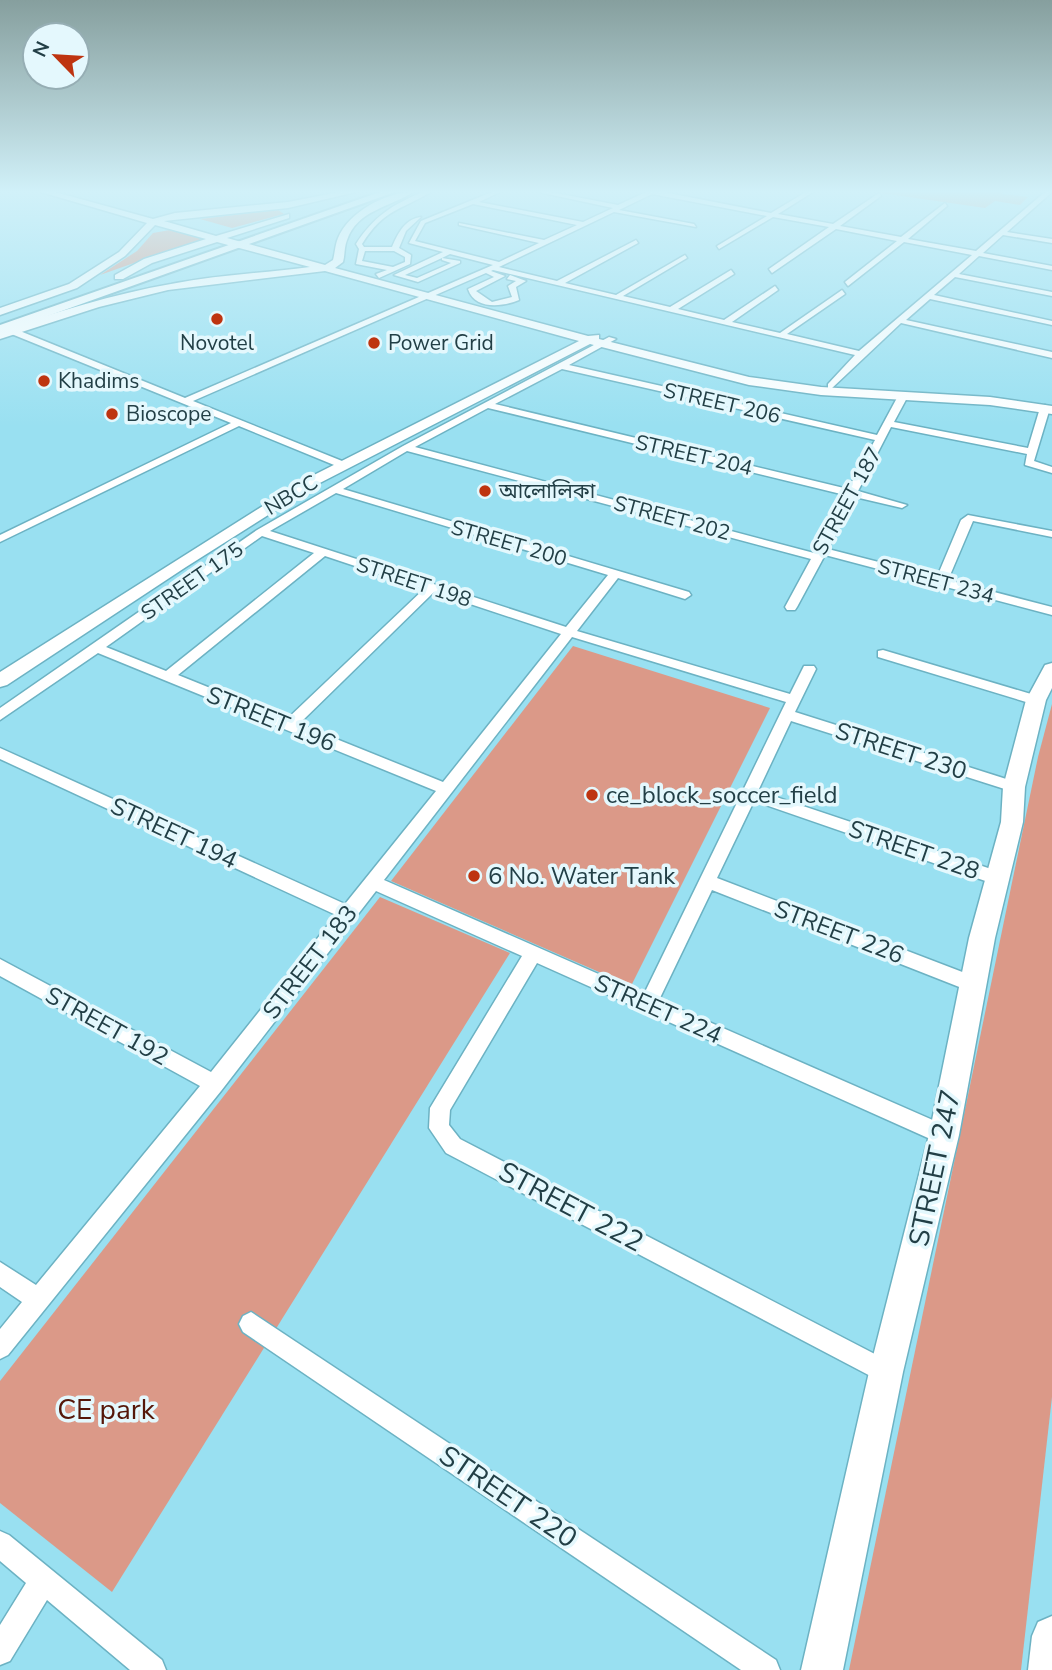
<svg xmlns="http://www.w3.org/2000/svg" width="1052" height="1670" viewBox="0 0 1052 1670" font-family="'Nunito Sans','Noto Sans Bengali',sans-serif">
  <style>
    .green { fill: #db9988 }
    .lines { fill: none; stroke-linecap: round; stroke-linejoin: round }
    .street-casing { stroke: #6cb2c3; stroke-width: 3 }
    .secondary-casing { stroke: #6cb2c3; stroke-width: 3 }
    .primary-casing { stroke: #6cb2c3; stroke-width: 4 }
    .street { fill: #fff; fill-rule: evenodd }
    .secondary { fill: #fff; fill-rule: evenodd }
    .primary { fill: #fff; fill-rule: evenodd }
    .poi-dot { fill: #be3410; stroke: #e4f8fd; stroke-width: 2.5 }
    .labels { text-anchor: middle; dominant-baseline: central; stroke-width: 7; stroke-linejoin: round; paint-order: stroke }
    .far-poi-label { font-size: 21px; fill: #223f46; stroke: #e4f8fd; text-anchor: start }
    .far-street-label { font-size: 21px; fill: #223f46; stroke: #e4f8fd }
    .street-label { font-size: 24px; fill: #223f46; stroke: #e4f8fd }
    .poi-label { font-size: 24px; fill: #223f46; stroke: #e4f8fd; text-anchor: start }
    .near-street-label { font-size: 28px; fill: #223f46; stroke: #e4f8fd }
    .near-park-label { font-size: 28px; fill: #551709; stroke: #e4f8fd }
  </style>
  <rect width="100%" height="100%" fill="#99e0f1"/>
  <g class="green">
    <path d="M874 192H1004L1002 194 1028 197 1020 205 995 201 985 208Z"/>
    <path d="M278 210 284 214 232 228 200 219Z"/>
    <path d="M170 230 202 239 100 275 137 251 153 233Z"/>
    <path d="M573 646 770 708 631 986 391 881Z"/>
    <path d="M1052 704V1397L1021 1670H849L1038 757Z"/>
    <path d="M380 897 510 953 112 1592 0 1503V1381Z"/>
  </g>
  <g class="lines">
    <defs>
      <g id="street">
        <path d="M423 192H431C399 211 384 209 362 244L364 247H392C398 233 405 219 421 217L406 231 399 248 411 255 410 264 379 278 376 274 387 270 356 264 359 249 356 244C373 217 393 204 423 192ZM365 251H394L405 257V262L393 267 362 261Z"/>
        <path d="M492 192H500L479 202 583 222 613 208 538 192H550L618 205 646 192H663L771 213 806 192H813L778 214 833 224 879 193 881 196 840 226 901 237 945 203 947 206 908 239 976 251 1045 192H1052L1007 232 1052 239V243L1003 235 983 253 1052 266V270L979 256 959 274 1052 292V296L955 277 934 295 1052 321V325L930 299 906 320 1052 352V358L901 323 831 389 828 388V384L855 355 493 270 491 271 505 276 476 291 492 302 512 297 508 286 516 281 507 279 510 275 526 281 516 287 519 300C502 307 475 310 468 289L494 277 486 273 193 401 347 463V467H339L239 426 0 542V535L231 423 9 333V329H15L185 398 493 265 450 254 442 258 460 261V263L418 282 394 275 443 252 409 243 421 221ZM652 194 767 216 717 246 719 249 773 217 829 227 769 269 772 273 836 229 897 241 845 282 848 286 904 242 972 255 859 351 787 334 845 294 842 290 780 333 732 322 778 290 775 286 724 320 678 309 734 274 731 270 670 307 623 296 687 258 685 255 616 295 565 283 638 243 636 240 557 281 499 267 614 212 696 227 694 224 619 210ZM473 204 577 225 544 240 459 223V225L539 243 499 262 415 241 425 223ZM442 258V260L451 263 417 278 405 275Z"/>
        <path d="M609 337 616 339 569 365 877 435 898 396 903 393 908 396 894 422 1028 448 1040 408 1045 405 1050 408 1034 461 1052 467V473L1025 465 1027 454 891 427 858 491 907 505 902 508 855 497 828 549 937 577 961 520 968 515 1052 531V537L973 521 948 580 1052 607V615L825 555 797 607 795 610H787L785 607 811 559 407 451 343 489 689 592 691 595 685 599 618 578 577 631 790 694 804 666H814L816 669 795 712 1019 783 1022 787 1019 791 1014 792 791 721 758 791 1003 873 1005 878 1003 883 997 885 754 801 717 878 978 978 981 984 978 990 972 992 712 890 659 1000 951 1128 954 1135 951 1142 944 1145 937 1142 537 963 450 1110 449 1125 460 1139 894 1364 898 1372 894 1380 886 1384 878 1380 446 1153 429 1128 430 1108 522 956 376 891 221 1091 8 1355 0 1359V1329L22 1302 0 1287V1262L36 1285 200 1086 0 976V959L211 1072 336 915 0 759V748L345 904 436 791 98 653 0 720V708L257 530 403 446ZM562 369 875 440 848 489 495 404ZM488 408 845 495 814 553 415 447ZM336 493 608 575 566 627 270 531ZM262 536 314 553 166 671 106 647ZM325 556 424 589 287 719 178 675ZM434 592 561 634 443 782 299 724ZM572 637 786 702 644 994 384 880Z"/>
        <path d="M883 650 1041 697 1043 700 1036 705 878 657V651Z"/>
        <path d="M251 1312 776 1660 780 1670H741L243 1332 239 1324 243 1316Z"/>
        <path d="M0 1531 9 1535 162 1660 166 1670H130L47 1600 10 1661 0 1665V1625L26 1583 0 1561Z"/>
      </g>
      <g id="secondary">
        <path d="M41 192H55L153 219 175 213 288 202 339 192H356L288 208 164 221 216 236 289 214V218L227 238 325 265 333 260C335 253 335 245 338 238 349 212 386 192 413 192 391 207 357 210 347 240 344 247 345 255 343 262L335 268 588 336 599 335V339L749 377 821 387 990 397 1052 406V414L990 405 821 395 749 385 590 344 314 486 186 567 7 685 0 687V672L304 480 579 341 325 271 168 290 99 307 0 339V331C56 312 113 294 171 284 217 275 264 273 310 267L217 242 152 263 123 279H115V275L144 259 206 239 155 225 125 256 77 288 0 315V308L69 284 119 252 147 223Z"/>
        <path d="M1052 663V688L1046 700 1025 787 1023 822 995 938 959 1135 903 1372 843 1670H801L869 1372 929 1135 969 938 1001 822 1003 787 1026 700 1045 665Z"/>
        <path d="M1052 1616V1670H1028L1032 1636 1038 1622Z"/>
      </g>
      <path id="primary" d="M380 192H395L0 333V325Z"/>
    </defs>
    <use href="#street" class="street-casing"/>
    <use href="#secondary" class="secondary-casing"/>
    <use href="#primary" class="primary-casing"/>
    <use href="#street" class="street"/>
    <use href="#secondary" class="secondary"/>
    <use href="#primary" class="primary"/>
  </g>
  <linearGradient id="sky" x2="0" y2="1"><stop stop-color="#869f9e"/><stop offset="0.45" stop-color="#d1f1f9"/><stop offset="1" stop-color="#d1f1f9" stop-opacity="0"/></linearGradient>
  <rect width="1052" height="426" fill="url(#sky)"/>
  <g class="poi-dot">
    <circle cx="217" cy="319" r="7"/>
    <circle cx="374" cy="343" r="7"/>
    <circle cx="44" cy="381" r="7"/>
    <circle cx="112" cy="414" r="7"/>
    <circle cx="485" cy="491" r="7"/>
    <circle cx="592" cy="795" r="7"/>
    <circle cx="474" cy="876" r="7"/>
  </g>
  <g class="labels">
    <g class="far-poi-label">
      <text x="217" y="343" text-anchor="middle">Novotel</text>
      <text x="388" y="343">Power Grid</text>
      <text x="58" y="381">Khadims</text>
      <text x="126" y="414">Bioscope</text>
      <text x="499" y="491">আলোলিকা</text>
    </g>
    <g class="far-street-label">
      <text transform="translate(722 403) rotate(13)">STREET 206</text>
      <text transform="translate(694 455) rotate(13)">STREET 204</text>
      <text transform="translate(291 495) rotate(-31)">NBCC</text>
      <text transform="translate(847 501) rotate(-61)">STREET 187</text>
      <text transform="translate(672 518) rotate(15)">STREET 202</text>
      <text transform="translate(509 543) rotate(16)">STREET 200</text>
      <text transform="translate(192 581) rotate(-35)">STREET 175</text>
      <text transform="translate(936 581) rotate(15)">STREET 234</text>
      <text transform="translate(414 582) rotate(18)">STREET 198</text>
    </g>
    <g class="street-label">
      <text transform="translate(271 719) rotate(22)">STREET 196</text>
      <text transform="translate(901 751) rotate(18)">STREET 230</text>
      <text transform="translate(174 833) rotate(25)">STREET 194</text>
      <text transform="translate(914 850) rotate(19)">STREET 228</text>
      <text transform="translate(839 932) rotate(21)">STREET 226</text>
      <text transform="translate(310 962) rotate(-52)">STREET 183</text>
      <text transform="translate(658 1009) rotate(24)">STREET 224</text>
      <text transform="translate(107 1026) rotate(29)">STREET 192</text>
    </g>
    <g class="poi-label">
      <text x="606" y="795">ce_block_soccer_field</text>
      <text x="488" y="876">6 No. Water Tank</text>
    </g>
    <g class="near-street-label">
      <text transform="translate(935 1168) rotate(-78)">STREET 247</text>
      <text transform="translate(571 1207) rotate(28)">STREET 222</text>
      <text transform="translate(508 1497) rotate(34)">STREET 220</text>
    </g>
    <g class="near-park-label">
      <text x="106" y="1410">CE park</text>
    </g>
  </g>
  <g transform="translate(56 56) rotate(295)"><circle r="33" fill="#e4f8fd" stroke="#96aeb4" stroke-width="2"/>
  <path d="M0-5L12 26L0 18L-12 26Z" fill="#be3410"/>
  <text y="-10" font-size="19" font-weight="bold" text-anchor="middle" fill="#223f46">N</text>
  </g>
</svg>
